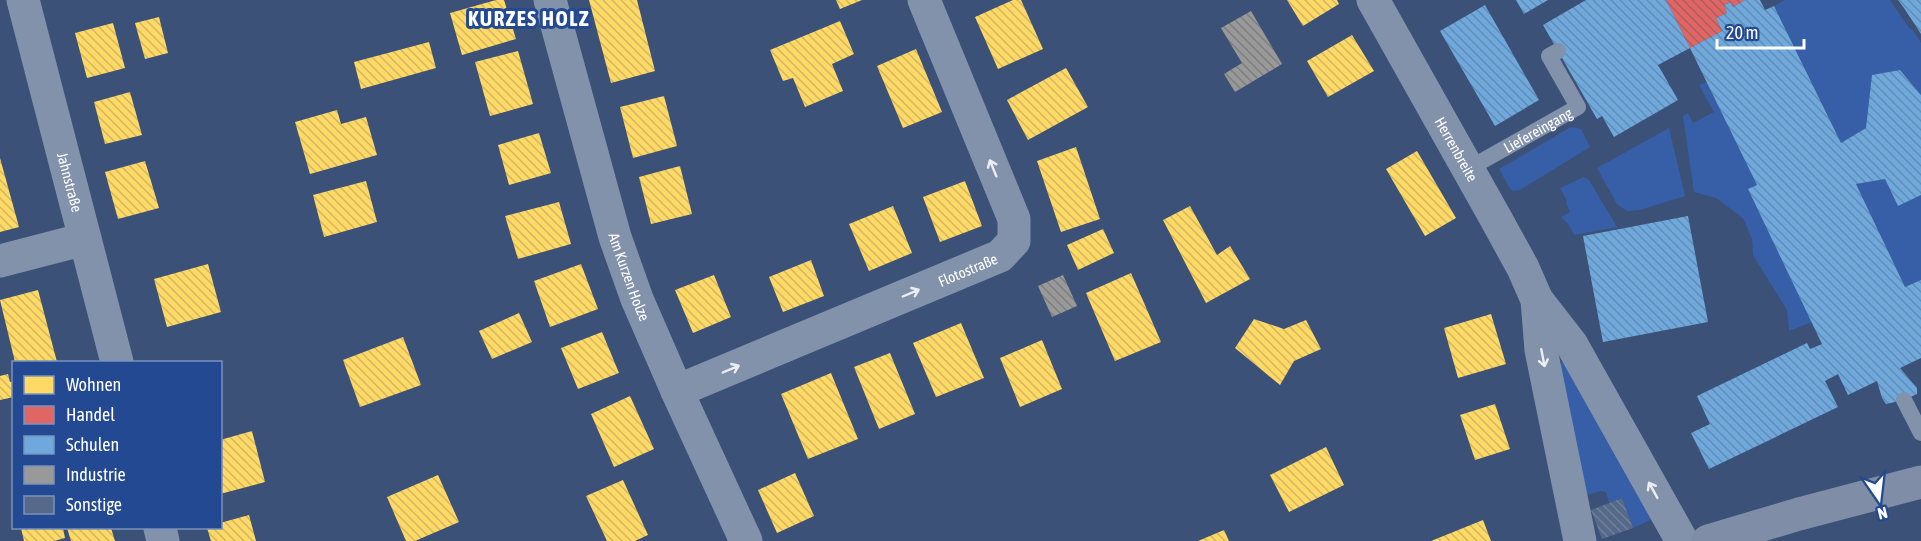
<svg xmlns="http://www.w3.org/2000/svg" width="1921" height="541" viewBox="0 0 1921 541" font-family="'Asap Condensed',sans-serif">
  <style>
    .green { fill: #375fa7 }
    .homes { fill: url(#homes-back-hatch) }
    .shops { fill: url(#shops-back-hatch) }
    .schools { fill: url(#schools-back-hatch) }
    .industry { fill: url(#industry-back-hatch) }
    .building { fill: url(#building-back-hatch) }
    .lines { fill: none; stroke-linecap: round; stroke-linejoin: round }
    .service { stroke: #8392ab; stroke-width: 16 }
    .minor { stroke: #8392ab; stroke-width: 33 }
    .tertiary { stroke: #8392ab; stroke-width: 33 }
    .secondary { stroke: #7f8da7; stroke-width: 33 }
    .oneway { stroke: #eceff2 }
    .labels { text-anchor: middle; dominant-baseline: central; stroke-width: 6; stroke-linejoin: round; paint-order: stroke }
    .street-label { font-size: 15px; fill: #fff; stroke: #224991 }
    .district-label { font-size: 21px; font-weight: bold; letter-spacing: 1.5px; fill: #fff; stroke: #224991 }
  </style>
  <defs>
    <pattern id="homes-back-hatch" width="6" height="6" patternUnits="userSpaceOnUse" patternTransform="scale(1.5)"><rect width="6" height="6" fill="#ffd966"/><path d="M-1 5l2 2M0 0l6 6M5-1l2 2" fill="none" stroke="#d2b660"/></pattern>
    <pattern id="shops-back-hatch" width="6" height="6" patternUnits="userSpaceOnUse" patternTransform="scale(1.5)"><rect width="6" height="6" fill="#e06666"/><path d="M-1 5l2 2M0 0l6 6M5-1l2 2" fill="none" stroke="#ac5d5d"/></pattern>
    <pattern id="schools-back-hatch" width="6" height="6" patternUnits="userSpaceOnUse" patternTransform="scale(1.5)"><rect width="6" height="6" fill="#6fa8dc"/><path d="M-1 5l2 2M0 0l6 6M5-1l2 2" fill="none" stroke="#648cb1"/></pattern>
    <pattern id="industry-back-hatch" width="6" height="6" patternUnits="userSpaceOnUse" patternTransform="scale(1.5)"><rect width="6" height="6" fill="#999"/><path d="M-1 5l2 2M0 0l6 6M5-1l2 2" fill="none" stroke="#7e7e7e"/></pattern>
    <pattern id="building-back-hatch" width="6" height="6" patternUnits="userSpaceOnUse" patternTransform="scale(1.5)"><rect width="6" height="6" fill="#576988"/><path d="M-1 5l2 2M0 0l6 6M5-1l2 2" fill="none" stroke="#70809a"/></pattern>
  </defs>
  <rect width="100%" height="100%" fill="#3b5178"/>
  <g class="green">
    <path d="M1785 0H1890L1909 28 1913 30 1921 43V95L1900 70 1873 75 1866 128 1841 143 1774 6Z"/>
    <path d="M1707 82 1757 185 1748 189 1812 322 1789 331 1787 310 1753 255 1752 239 1743 218 1716 198 1694 192 1683 116 1688 113 1693 123 1714 112 1699 85Z"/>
    <path d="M1571 127 1581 129 1590 147 1520 190 1513 191 1509 187 1499 169Z"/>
    <path d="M1669 128 1685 196 1640 210 1627 211 1617 204 1597 168Z"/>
    <path d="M1584 177 1589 180 1617 227 1574 235 1569 225 1561 217 1570 212 1566 203 1567 201 1560 188Z"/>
    <path d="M1885 179 1898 206 1921 195V280L1905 287 1856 184Z"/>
    <path d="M1563 361 1663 514 1633 528 1622 498 1609 503 1606 492 1601 491 1586 495 1560 365Z"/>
  </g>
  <g class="homes">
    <path d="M496 0H504L516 39 462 55 450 13Z"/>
    <path d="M589 0H637L655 71 611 83Z"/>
    <path d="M836 0H862L840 9Z"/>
    <path d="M1013 0H1021L1043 49 998 69 975 17Z"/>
    <path d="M1287 0H1337L1339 4 1303 26Z"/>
    <path d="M159 17 168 53 145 59 135 23Z"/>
    <path d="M840 21 854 54 832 64 843 91 805 107 793 78 783 81 770 50Z"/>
    <path d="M113 23 125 68 87 78 75 33Z"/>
    <path d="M1352 35 1374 71 1328 97 1307 61Z"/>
    <path d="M429 42 436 68 361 89 354 62Z"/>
    <path d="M916 49 942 112 903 128 877 66Z"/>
    <path d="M518 51 533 104 490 116 475 62Z"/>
    <path d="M1066 68 1088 107 1028 140 1007 100Z"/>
    <path d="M130 92 142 135 105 144 94 102Z"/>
    <path d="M664 96 677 146 633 158 620 107Z"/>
    <path d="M337 110 341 124 366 117 377 155 310 174 295 122Z"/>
    <path d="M539 133 551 173 509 185 498 145Z"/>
    <path d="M1076 147 1100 219 1061 232 1037 161Z"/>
    <path d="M1417 151 1456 218 1425 236 1386 169Z"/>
    <path d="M0 158 19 227 0 232Z"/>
    <path d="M145 161 159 208 118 219 105 172Z"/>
    <path d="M680 166 692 214 651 224 639 177Z"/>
    <path d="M366 181 377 222 324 237 313 195Z"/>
    <path d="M965 181 982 226 940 242 923 197Z"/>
    <path d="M559 202 571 244 518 259 505 216Z"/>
    <path d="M893 206 912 253 869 271 849 224Z"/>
    <path d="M1190 206 1217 255 1230 246 1250 279 1206 303 1163 220Z"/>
    <path d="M1103 229 1114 253 1078 270 1067 245Z"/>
    <path d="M811 260 824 296 783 312 769 277Z"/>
    <path d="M208 264 221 312 167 327 154 279Z"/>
    <path d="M581 264 598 309 550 327 534 281Z"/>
    <path d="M1131 273 1161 342 1115 361 1086 293Z"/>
    <path d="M714 275 731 317 693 333 675 290Z"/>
    <path d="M38 290 57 362H15L0 300Z"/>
    <path d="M519 313 532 342 492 359 479 331Z"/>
    <path d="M1491 314 1506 364 1458 378 1444 328Z"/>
    <path d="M1254 319 1284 329 1306 320 1321 349 1294 361 1280 385 1235 348Z"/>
    <path d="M961 323 984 378 936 397 913 343Z"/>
    <path d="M602 332 619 373 578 389 561 348Z"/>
    <path d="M403 337 421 385 360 407 343 360Z"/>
    <path d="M1042 340 1062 389 1020 407 1000 358Z"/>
    <path d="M890 353 915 414 879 429 854 367Z"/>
    <path d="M831 373 858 439 808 459 781 394Z"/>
    <path d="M8 374 10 382 14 381V397L0 400V376Z"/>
    <path d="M630 396 654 449 614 467 591 414Z"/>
    <path d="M1495 404 1510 449 1475 460 1460 415Z"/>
    <path d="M252 431 265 482 220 494V440Z"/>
    <path d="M1326 447 1344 485 1289 512 1270 475Z"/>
    <path d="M795 473 814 516 777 533 758 490Z"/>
    <path d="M438 475 459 522 415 541H406L387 497Z"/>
    <path d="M623 480 648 535 635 541H607L586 496Z"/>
    <path d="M249 515 256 541H211L207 528H220V523Z"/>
    <path d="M1483 520 1491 541H1431Z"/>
    <path d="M21 528H63L65 538 54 541H24Z"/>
    <path d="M67 528H111L115 541H71Z"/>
    <path d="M1224 530 1229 541H1198Z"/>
  </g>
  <path class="shops" d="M1666 0H1745L1733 7 1731 2 1724 5 1727 13 1716 18 1722 31 1690 48Z"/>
  <g class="schools">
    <path d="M1516 0H1548L1524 14Z"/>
    <path d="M1586 0H1666L1690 48 1658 65 1678 100 1614 137 1602 116 1597 119 1543 25Z"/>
    <path d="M1745 0H1760L1765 10 1774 6 1841 143 1866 128 1872 75 1900 70 1921 95V195L1898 206 1885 179 1856 184 1905 287 1921 280V358L1900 368 1917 388V394L1904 400 1886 404 1882 398 1877 381 1848 395 1838 374 1825 381 1838 407 1709 469 1691 433 1710 424 1697 396 1807 343 1810 349 1822 344 1748 189 1757 185 1690 48 1722 31 1716 18 1727 13 1724 5 1731 2 1733 7Z"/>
    <path d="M1898 0H1921V34L1904 8Z"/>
    <path d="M1485 5 1539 100 1495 126 1440 31Z"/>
    <path d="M1688 216 1708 322 1603 342 1583 236Z"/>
  </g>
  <g class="industry">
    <path d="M1251 11 1282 64 1235 92 1224 74 1242 63 1221 28Z"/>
    <path d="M1063 275 1077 306 1052 317 1038 286Z"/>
  </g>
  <path class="building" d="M1622 498 1633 528 1602 539 1591 510Z"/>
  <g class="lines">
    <g class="service">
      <path id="s1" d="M1468 169 1578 107 1549 56 1558 51"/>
      <path d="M1904 400 1921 433"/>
    </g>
    <g class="minor">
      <path id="s2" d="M550 0 615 237 637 299 677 391 746 541"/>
      <path id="s3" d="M1373 0 1495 217 1523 268 1537 300 1572 345 1682 541"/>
      <path d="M0 261 85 239"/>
      <path d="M1537 300 1541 350 1580 541"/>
      <path id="s4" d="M677 391 1000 256 1014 241V219L924 0"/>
    </g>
    <g class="tertiary">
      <path id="s5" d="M23 0 117 362"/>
      <path d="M160 528 163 541"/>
    </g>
    <path class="secondary" d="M1708 541 1799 514 1921 482"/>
  </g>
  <defs><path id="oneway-shaft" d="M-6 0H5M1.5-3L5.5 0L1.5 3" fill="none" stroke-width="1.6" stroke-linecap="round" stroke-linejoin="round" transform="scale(1.5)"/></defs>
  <g class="oneway">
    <use href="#oneway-shaft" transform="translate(993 168) rotate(-112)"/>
    <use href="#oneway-shaft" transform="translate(911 293) rotate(-23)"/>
    <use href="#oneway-shaft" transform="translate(1543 358) rotate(79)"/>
    <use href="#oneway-shaft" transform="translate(731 369) rotate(-23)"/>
    <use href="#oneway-shaft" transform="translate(1653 490) rotate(-119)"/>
  </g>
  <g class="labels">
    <g class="street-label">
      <text stroke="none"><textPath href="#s1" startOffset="80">Liefereingang</textPath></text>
      <text stroke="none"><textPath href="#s3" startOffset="171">Herrenbreite</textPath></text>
      <text stroke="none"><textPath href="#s5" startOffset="188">Jahnstraße</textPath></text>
      <text stroke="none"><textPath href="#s4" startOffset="315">Flotostraße</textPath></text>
      <text stroke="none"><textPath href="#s2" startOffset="288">Am Kurzen Holze</textPath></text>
    </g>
    <g class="district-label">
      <text x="529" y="18">KURZES HOLZ</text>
    </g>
  </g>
  <rect x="12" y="361" width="210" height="168" fill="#224991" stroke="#7a92bd" stroke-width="1.5"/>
  <rect x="24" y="376" width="30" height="18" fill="#ffd966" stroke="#7a92bd" stroke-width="1.5"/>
  <text x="66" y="391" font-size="18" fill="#ffffff">Wohnen</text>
  <rect x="24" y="406" width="30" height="18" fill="#e06666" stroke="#7a92bd" stroke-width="1.5"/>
  <text x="66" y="421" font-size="18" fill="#ffffff">Handel</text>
  <rect x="24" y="436" width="30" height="18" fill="#6fa8dc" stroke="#7a92bd" stroke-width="1.5"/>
  <text x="66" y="451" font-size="18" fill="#ffffff">Schulen</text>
  <rect x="24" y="466" width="30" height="18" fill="#999999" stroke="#7a92bd" stroke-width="1.5"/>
  <text x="66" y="481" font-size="18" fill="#ffffff">Industrie</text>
  <rect x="24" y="496" width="30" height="18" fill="#576988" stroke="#7a92bd" stroke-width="1.5"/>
  <text x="66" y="511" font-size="18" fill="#ffffff">Sonstige</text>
  <g transform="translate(1879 499) rotate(166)" stroke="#224991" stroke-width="4.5" paint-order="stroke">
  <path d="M0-4.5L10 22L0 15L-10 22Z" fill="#ffffff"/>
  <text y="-9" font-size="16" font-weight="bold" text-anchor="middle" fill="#ffffff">N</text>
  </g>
  <path d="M1717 39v9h87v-9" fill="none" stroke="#ffffff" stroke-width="3"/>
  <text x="1726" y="39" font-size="18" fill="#ffffff" stroke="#224991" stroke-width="4.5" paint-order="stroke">20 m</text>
</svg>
